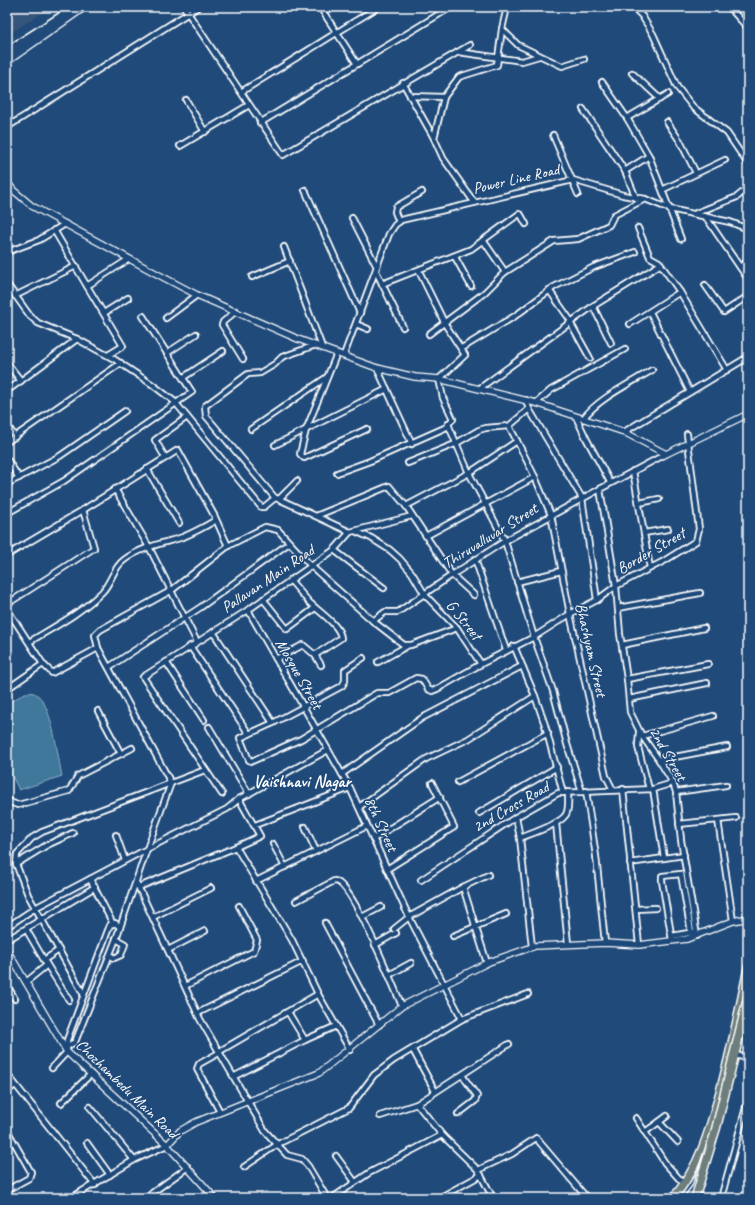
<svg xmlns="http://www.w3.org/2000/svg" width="755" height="1205" viewBox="0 0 755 1205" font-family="Caveat,sans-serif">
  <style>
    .built { fill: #34557d }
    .water { fill: #41789c; stroke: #8daec4 }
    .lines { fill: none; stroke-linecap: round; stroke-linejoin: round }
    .minor-casing { stroke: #fff; stroke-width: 8 }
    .tertiary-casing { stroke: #fff; stroke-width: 8 }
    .trunk-casing { stroke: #fff; stroke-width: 10 }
    .minor { stroke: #1f4a7a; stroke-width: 4.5 }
    .tertiary { stroke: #1f4a7a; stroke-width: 5.5 }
    .trunk { stroke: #6d7e7c; stroke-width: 7 }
    .rail { stroke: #fff; stroke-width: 1.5 }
    .labels { text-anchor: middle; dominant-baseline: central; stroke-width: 3.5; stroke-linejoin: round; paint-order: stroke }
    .street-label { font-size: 16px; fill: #fff; stroke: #1f4a7a }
    .neighbourhood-label { font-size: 17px; font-weight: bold; fill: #fff; stroke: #1f4a7a }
  </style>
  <rect width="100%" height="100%" fill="#1f4a7a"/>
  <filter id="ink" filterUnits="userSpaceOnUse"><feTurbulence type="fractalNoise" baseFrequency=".025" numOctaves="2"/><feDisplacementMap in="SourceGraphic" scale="8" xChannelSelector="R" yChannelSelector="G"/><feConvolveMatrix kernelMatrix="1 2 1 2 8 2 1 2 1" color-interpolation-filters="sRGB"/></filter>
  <g filter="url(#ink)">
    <path class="built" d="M7 7H52L7 35Z"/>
    <path class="water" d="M25 693C27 693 32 692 34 693 52 699 58 759 62 776L19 790 7 766V704Z"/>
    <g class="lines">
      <defs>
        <g id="minor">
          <path d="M184 7 283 155 470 45"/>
          <path d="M320 7 357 64"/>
          <path d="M507 7 502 29 518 45 562 66 584 59"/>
          <path d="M633 7 642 16 653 34 677 87 693 107 727 133 748 164"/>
          <path d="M729 7 748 28"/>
          <path d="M458 52 522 61 539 56"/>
          <path d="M632 73 660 99"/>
          <path d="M602 82 627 118 649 156 681 239"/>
          <path d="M403 83 434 138"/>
          <path d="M241 92 378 7"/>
          <path d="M410 96 444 97"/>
          <path d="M186 100 205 132"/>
          <path d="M583 109 625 171 636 198"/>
          <path d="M627 118 668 94"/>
          <path d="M667 122 680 141 696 173"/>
          <path d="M260 123 451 7"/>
          <path d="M7 127 198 7"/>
          <path d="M553 135 578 194"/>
          <path d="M180 146 249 105"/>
          <path d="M625 171 649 156"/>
          <path d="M664 189 725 160"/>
          <path d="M305 190 360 313"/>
          <path d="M474 202 443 158 434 138 444 97 459 77 497 65 502 29"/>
          <path d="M696 213 737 197 743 192"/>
          <path d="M705 216 748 279"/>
          <path d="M352 218 377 267"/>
          <path d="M399 222 395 212 396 207 422 192"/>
          <path d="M638 228 650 257 659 262 680 292 727 370"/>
          <path d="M54 230 87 286"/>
          <path d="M483 240 505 272"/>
          <path d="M284 247 322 347"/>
          <path d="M7 252 39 240 65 224"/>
          <path d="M455 257 471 286"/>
          <path d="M740 267 748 261"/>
          <path d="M376 271 403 327"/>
          <path d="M419 271 445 324 465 355 439 379 443 398 453 419 448 424 469 473 505 541 534 637 553 691 567 744 582 792"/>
          <path d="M252 277 290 261"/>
          <path d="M7 284 30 316 38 323 77 339 114 359 153 385 175 402 261 507H264L275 498 279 499 350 532"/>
          <path d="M382 284 471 249 519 214 521 215 526 224"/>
          <path d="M705 285 724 312 748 296"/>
          <path d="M549 290 571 321"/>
          <path d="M15 296 76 266"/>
          <path d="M593 306 611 343"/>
          <path d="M236 311 223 322 222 325 243 359"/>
          <path d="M650 312 690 392"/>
          <path d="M104 313 128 298"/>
          <path d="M166 318 197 295"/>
          <path d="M570 322 590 358"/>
          <path d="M356 324 368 329"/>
          <path d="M630 324 680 292"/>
          <path d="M429 334 484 293 505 272 554 241 578 239 609 225 614 215 645 199"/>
          <path d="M462 348 515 316 554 287 594 267 635 252"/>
          <path d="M167 353 196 334"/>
          <path d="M337 353 306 430 300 454 304 458 367 429"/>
          <path d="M108 355 123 346 87 286 129 259"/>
          <path d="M344 355 389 234 395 225 401 220 573 180 623 195 645 199 670 209 730 222 748 229"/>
          <path d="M7 363 21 381"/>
          <path d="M377 368 412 444"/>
          <path d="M184 377 223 351"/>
          <path d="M480 388 593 306 661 264"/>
          <path d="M7 391 77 339"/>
          <path d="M526 400 529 409 582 498 597 600"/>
          <path d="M536 403 551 390 625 349"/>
          <path d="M576 417 587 440 610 482"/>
          <path d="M583 419C597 399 631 383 652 370"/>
          <path d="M7 425 15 437"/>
          <path d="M251 429 327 377"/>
          <path d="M624 432 748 357"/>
          <path d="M687 434 699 529 696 541 664 561 616 586 620 634 627 679 630 712 642 736 659 760 673 783 676 792 681 840 697 936"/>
          <path d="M517 441 509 426 529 409"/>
          <path d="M7 442 121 363"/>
          <path d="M275 445 387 389"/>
          <path d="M165 457 155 440 187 417"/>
          <path d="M7 459 19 478"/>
          <path d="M408 463 455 444 479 430 486 428 509 426"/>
          <path d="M147 469 179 523"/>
          <path d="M633 471 650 568"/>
          <path d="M337 473 370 461 449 426"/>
          <path d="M7 484 60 456 125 411"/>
          <path d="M115 489 149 547 197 642"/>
          <path d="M275 498 206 416 205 406 248 374 260 373 275 364 282 357 316 345"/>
          <path d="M279 499 297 481"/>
          <path d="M639 503 659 499"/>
          <path d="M9 512 64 481 192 392 143 316"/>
          <path d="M316 516 389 486 406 506"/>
          <path d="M355 531 371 538 390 550 400 559 412 573 425 595 457 628 481 664"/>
          <path d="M644 533 668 529"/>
          <path d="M426 536 535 477"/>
          <path d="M334 550 384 588"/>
          <path d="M7 555 83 510 178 450 214 515 228 546"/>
          <path d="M475 559 506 650"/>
          <path d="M517 582 561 571"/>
          <path d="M474 595 452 575 406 506 469 473 517 441 535 477 551 515 570 614 606 776 613 790"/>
          <path d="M263 599 287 629 315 608"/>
          <path d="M7 604 94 548 83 510"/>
          <path d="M618 608 700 593"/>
          <path d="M7 609 43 664 7 689"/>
          <path d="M248 610 350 788 409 917 462 1019"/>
          <path d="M373 621 385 612H398L452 575 505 541 600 489"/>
          <path d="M213 632 273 723"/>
          <path d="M29 642C54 627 81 613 102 592 111 583 113 568 124 560 141 547 164 543 183 537 195 532 206 526 216 520"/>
          <path d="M622 645 704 628"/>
          <path d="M190 646 249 734"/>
          <path d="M315 655 321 665"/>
          <path d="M363 658 345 670V681L342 686 273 723 240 738 249 760 252 761 301 739 377 693H389L416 678 422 679 428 689 432 691 437 689 481 664 534 637 570 614 597 600 616 586 600 489 666 454"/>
          <path d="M276 659 303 645 315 655 341 638C340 625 318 611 309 602 303 595 296 587 290 580"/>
          <path d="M166 662 204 720"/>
          <path d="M378 662 407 646"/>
          <path d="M43 664 52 673 98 648"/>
          <path d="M109 667 201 607 289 543"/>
          <path d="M627 679 708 664"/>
          <path d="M535 696 545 725 563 793"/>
          <path d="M629 699 707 683"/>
          <path d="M98 711 121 754"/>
          <path d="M209 727 249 794"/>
          <path d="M639 732 638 747 649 789"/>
          <path d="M642 736 713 716"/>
          <path d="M659 760 727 747"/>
          <path d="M342 774 422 718 522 666"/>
          <path d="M458 782 548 733"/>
          <path d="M623 789 639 945"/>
          <path d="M653 789 664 858"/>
          <path d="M586 791 596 856 605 943"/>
          <path d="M676 792 726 785"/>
          <path d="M222 794 143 677 248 610 334 550 350 532 412 516"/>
          <path d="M7 799 12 803 18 805 69 791 78 776 132 748"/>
          <path d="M359 807 426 759 468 739 535 696 514 646"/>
          <path d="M479 813 557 767"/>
          <path d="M516 817 520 838 532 947"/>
          <path d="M718 820 736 818"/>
          <path d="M556 823 568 944"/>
          <path d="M679 824 718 820 733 921"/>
          <path d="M255 825 350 788"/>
          <path d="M305 827 316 851"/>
          <path d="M116 835 125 860"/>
          <path d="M520 838C530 834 565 823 567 812 569 806 568 798 568 792"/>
          <path d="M373 839 440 797"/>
          <path d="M273 844 285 867"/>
          <path d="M236 847 260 836 239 799"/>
          <path d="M630 863 684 855"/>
          <path d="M16 864 47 845 73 833"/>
          <path d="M387 869 454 827 432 783"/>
          <path d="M421 880 516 817 558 793 653 789 673 783"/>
          <path d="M256 881 367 826"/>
          <path d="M137 884 200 1019 265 1131 287 1155 302 1159 308 1166 327 1198"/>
          <path d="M139 887 236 847 292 940 318 994 220 1051"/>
          <path d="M463 887 488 875"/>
          <path d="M296 901 334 881C351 879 394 988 402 1006"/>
          <path d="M636 909 656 908"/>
          <path d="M153 917 211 888"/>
          <path d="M362 917 381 907"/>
          <path d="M325 923 379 1025"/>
          <path d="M113 924 90 879 147 849 171 783 98 648 95 635 100 630 172 590 228 546 265 527 278 530 311 566 373 621 404 645H411L457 628"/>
          <path d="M7 927 35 908 90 879"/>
          <path d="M26 929 44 960 59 950"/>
          <path d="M394 929 409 917 463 887 487 963"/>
          <path d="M453 936 506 914"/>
          <path d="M672 936 694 932"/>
          <path d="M7 940 95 887"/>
          <path d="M672 940 662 881V876L681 874 691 932"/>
          <path d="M375 945 396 933"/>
          <path d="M168 950 205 931"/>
          <path d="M110 955 114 958 121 955 125 944 116 939"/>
          <path d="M44 960 69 1000"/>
          <path d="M389 975 411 963"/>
          <path d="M26 982 47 965"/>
          <path d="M7 985 15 999"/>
          <path d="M185 986 254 951 257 940 239 906"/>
          <path d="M318 994 350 1050"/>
          <path d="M84 995 28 895 16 864 17 854 32 838 42 832 205 770"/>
          <path d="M288 1012 305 1040"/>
          <path d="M198 1013 303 961"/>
          <path d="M68 1046 75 1042 116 939 147 849 227 809 239 799 328 750"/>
          <path d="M413 1050 435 1091"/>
          <path d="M217 1054 199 1064 197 1069 220 1112"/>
          <path d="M735 1055 748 1058"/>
          <path d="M52 1068 67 1052V1040L110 925 115 923 120 927"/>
          <path d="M7 1074 95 1185"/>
          <path d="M235 1076 305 1040 336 1026"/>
          <path d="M7 1091 15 1085"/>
          <path d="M61 1103 91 1074"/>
          <path d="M90 1107 134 1160"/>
          <path d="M458 1114 475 1101 477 1096 462 1075"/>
          <path d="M380 1116 417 1104"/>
          <path d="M636 1118 645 1132"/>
          <path d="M659 1122 667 1116"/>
          <path d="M7 1130 31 1172 29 1178 7 1190"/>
          <path d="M442 1135 417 1104 509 1044"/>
          <path d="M678 1142 659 1122 645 1132 665 1163 684 1184"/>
          <path d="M87 1143 110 1175"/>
          <path d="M336 1156 355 1182"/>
          <path d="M244 1167 278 1144 349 1108 374 1075 394 1060 462 1019 528 994"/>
          <path d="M478 1170 512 1154 536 1138 587 1198"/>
          <path d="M71 1198 134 1160 167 1145"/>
          <path d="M145 1198 188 1167"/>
          <path d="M332 1198 369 1173 442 1135 478 1170 493 1198"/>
          <path d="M439 1198 481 1175"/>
          <path d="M721 1198 748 1100"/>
        </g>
        <g id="tertiary">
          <path d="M7 182 13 190 32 206 159 275 197 295 298 339 377 368 415 377 439 379 536 403 624 432 666 454 748 414"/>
          <path d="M7 950 67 1052 167 1145 215 1198"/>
          <path d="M167 1145 180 1131 196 1122 319 1073 402 1006 489 962 535 946 605 943 639 945 687 939 733 921 748 918"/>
        </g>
        <g id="trunk">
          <path d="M673 1198C701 1166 711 1125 722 1084 732 1046 740 1007 748 968"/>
          <path d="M695 1198 717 1126 748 1002"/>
        </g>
      </defs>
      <use href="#minor" class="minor-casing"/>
      <use href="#tertiary" class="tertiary-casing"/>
      <use href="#trunk" class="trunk-casing"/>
      <use href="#minor" class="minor"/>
      <use href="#tertiary" class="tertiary"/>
      <use href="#trunk" class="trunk"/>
      <g class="rail">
        <path d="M7 46 68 7"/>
        <path d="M7 66 91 7"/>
        <path d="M683 1198 692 1186 710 1134 748 978"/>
      </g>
    </g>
  </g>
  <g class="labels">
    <g class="street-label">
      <text transform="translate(516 179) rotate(-13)">Power Line Road</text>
      <text transform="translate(490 536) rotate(-32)">Thiruvalluvar Street</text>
      <text transform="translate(651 551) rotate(-30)">Border Street</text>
      <text transform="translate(268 579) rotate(-34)">Pallavan Main Road</text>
      <text transform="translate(464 620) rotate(51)">G Street</text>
      <text transform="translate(591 650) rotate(77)">Bhashyam Street</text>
      <text transform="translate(299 674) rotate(60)">Mosque Street</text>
      <text transform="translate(668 754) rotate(60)">2nd Street</text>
      <text transform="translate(511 807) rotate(-30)">2nd Cross Road</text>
      <text transform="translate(381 824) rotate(65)">8th Street</text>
      <text transform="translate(127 1089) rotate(44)">Chozhambedu Main Road</text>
    </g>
    <g class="neighbourhood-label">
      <text x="302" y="781">Vaishnavi Nagar</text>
    </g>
  </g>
  <rect width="755" height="1205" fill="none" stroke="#1f4a7a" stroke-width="24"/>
  <rect x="12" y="12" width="731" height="1181" fill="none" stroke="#fff" stroke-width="1.5" filter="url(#ink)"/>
</svg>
